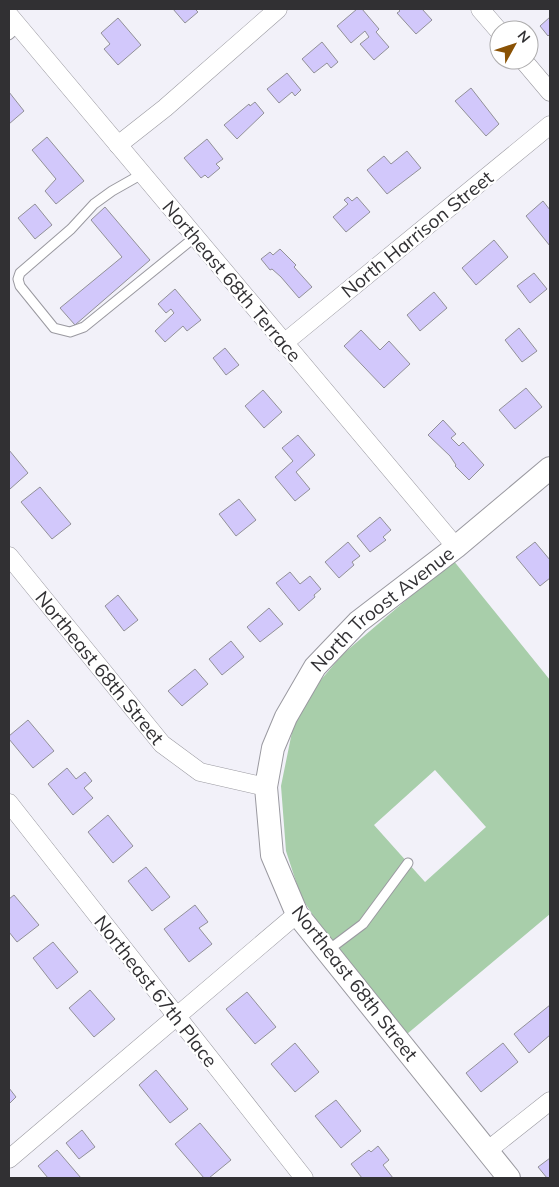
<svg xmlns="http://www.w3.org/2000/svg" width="559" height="1187" viewBox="0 0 559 1187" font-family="Mulish,sans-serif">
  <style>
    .green { fill: #a8ceaa; fill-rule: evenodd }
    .building { fill: #d2c8fb; stroke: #929198 }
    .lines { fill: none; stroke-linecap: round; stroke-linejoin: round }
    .service-casing { stroke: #9a99a0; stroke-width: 11 }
    .minor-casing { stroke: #9a99a0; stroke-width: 19 }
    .tertiary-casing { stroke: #9a99a0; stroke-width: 24 }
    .service { stroke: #fff; stroke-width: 9 }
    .minor { stroke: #fff; stroke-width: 18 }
    .tertiary { stroke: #fff; stroke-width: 22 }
    .labels { text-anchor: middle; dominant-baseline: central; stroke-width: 4.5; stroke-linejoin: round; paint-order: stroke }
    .street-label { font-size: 19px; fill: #313033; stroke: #fff }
  </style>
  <rect width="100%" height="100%" fill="#f2f1f9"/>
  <path class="green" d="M453 560 550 680V914L407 1034 328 938 301 897 286 851 281 786 293 727 319 682 343 654ZM435 770 486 827 425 882 374 825Z"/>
  <g class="building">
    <path d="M173 9H195L198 12 185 23Z"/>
    <path d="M357 9H362L379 29 376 32 389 47 374 60 360 44 369 37 365 31 351 43 337 26Z"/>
    <path d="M398 9H422L432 20 416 34 397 13 400 11Z"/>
    <path d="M550 17V34L548 36 540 26Z"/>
    <path d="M118 18 141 45 118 65 104 49 110 44 101 33Z"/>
    <path d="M322 42 338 62 331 68 327 63 314 73 302 59Z"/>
    <path d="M287 73 301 90 295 96 292 92 279 103 267 89Z"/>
    <path d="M471 88 499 124 486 136 455 101Z"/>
    <path d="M9 92 24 111 9 124Z"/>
    <path d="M255 102 264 113 237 139 224 125 249 104 250 106Z"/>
    <path d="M47 137 84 181 56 204 45 191 56 179 32 150Z"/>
    <path d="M207 139 223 159 216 164 220 168 208 178 205 175 201 178 184 158Z"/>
    <path d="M407 151 421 168 387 194 367 170 384 156 391 164Z"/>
    <path d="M348 197 352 201 357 197 370 212 346 232 333 217 348 204 344 200Z"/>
    <path d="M543 201 550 210V246L526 216Z"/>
    <path d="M35 204 52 225 35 239 18 218Z"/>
    <path d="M105 207 150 260 75 325 60 308 122 257 91 220Z"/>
    <path d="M494 240 508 257 476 285 462 268Z"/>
    <path d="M280 249 296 265 294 267 312 287 299 298 281 277 272 269 270 270 261 259 270 252 273 255Z"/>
    <path d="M534 273 547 289 530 303 517 286Z"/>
    <path d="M175 289 201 320 187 331 183 326 165 342 155 331 174 313 171 309 166 313 158 304Z"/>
    <path d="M434 292 447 308 420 331 407 315Z"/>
    <path d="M519 328 537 351 522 362 505 340Z"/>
    <path d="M361 330 380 350 389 341 410 364 384 388 344 346Z"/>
    <path d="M225 348 239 365 226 375 213 358Z"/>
    <path d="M526 388 542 407 515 429 499 410Z"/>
    <path d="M263 390 282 412 264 428 245 406Z"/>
    <path d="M443 420 456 434 451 438 459 446 463 442 484 465 469 480 455 466 456 465 450 456 428 435Z"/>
    <path d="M298 435 315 455 296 472 310 489 295 501 275 477 293 461 282 448Z"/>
    <path d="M9 450 28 473 10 489 9 488Z"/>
    <path d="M40 487 71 524 52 539 21 502Z"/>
    <path d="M239 499 256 520 236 536 219 514Z"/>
    <path d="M380 517 391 530 383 537 386 540 370 552 357 536Z"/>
    <path d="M348 542 360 556 352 562 354 565 339 578 325 562Z"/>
    <path d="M535 542 550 560V578L540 586 516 557Z"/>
    <path d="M290 572 300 584 310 576 321 589 314 595 315 597 299 611 276 583Z"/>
    <path d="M118 595 138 620 124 631 105 606Z"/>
    <path d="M269 608 283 624 260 642 247 627Z"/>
    <path d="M231 641 244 657 222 675 209 659Z"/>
    <path d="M195 669 208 684 182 706 168 691Z"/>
    <path d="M28 720 54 751 33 768 9 739V736Z"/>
    <path d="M67 768 76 779 85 772 92 781 84 788 93 798 73 815 48 784Z"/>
    <path d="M108 815 133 846 113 863 88 832Z"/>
    <path d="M146 867 170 897 152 911 128 881Z"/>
    <path d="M14 895 39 925 17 942 9 932V899Z"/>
    <path d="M195 905 208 922 199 928 212 944 189 962 164 929Z"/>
    <path d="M53 942 78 972 57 989 33 958Z"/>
    <path d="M90 990 115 1019 94 1037 69 1008Z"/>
    <path d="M247 992 276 1027 255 1044 226 1009Z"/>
    <path d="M550 1005V1035L529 1053 514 1034Z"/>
    <path d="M295 1043 319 1072 295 1092 271 1064Z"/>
    <path d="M503 1043 518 1062 481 1092 466 1073Z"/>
    <path d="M156 1070 188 1109 170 1123 139 1085Z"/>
    <path d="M9 1088 16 1097 9 1104Z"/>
    <path d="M336 1100 361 1131 341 1148 315 1116Z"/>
    <path d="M200 1123 231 1160 209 1178H204L175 1144Z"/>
    <path d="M82 1130 95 1147 79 1159 66 1143Z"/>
    <path d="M378 1146 389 1160 383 1165 393 1178H362L351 1164 369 1150 371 1152Z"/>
    <path d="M57 1150 81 1178H48L38 1166Z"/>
    <path d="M550 1158V1178H547L538 1167Z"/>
  </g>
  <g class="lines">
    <defs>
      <g id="service">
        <path d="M9 35 18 27"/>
        <path d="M142 174 112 191 94 204 71 229 20 273 18 279 20 286 54 328 70 332 84 327 195 237"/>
        <path d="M327 951 363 924 408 863"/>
      </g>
      <g id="minor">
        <path d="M480 9 499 31"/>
        <path d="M9 15 456 547"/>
        <path d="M523 60 550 92"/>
        <path d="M118 145 165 108 278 9"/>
        <path d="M284 343 550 125"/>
        <path id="s1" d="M9 556 162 744 200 772 266 787"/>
        <path d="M9 803 304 1178"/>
        <path d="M487 1151 550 1101"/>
        <path d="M9 1159 297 914"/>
      </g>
      <g id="tertiary">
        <path id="s2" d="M509 1178 297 914 272 855 266 787 273 748 286 717 315 667 358 622 456 547 550 468"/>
      </g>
    </defs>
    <use href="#service" class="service-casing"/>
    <use href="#minor" class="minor-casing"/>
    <use href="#tertiary" class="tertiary-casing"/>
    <use href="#service" class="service"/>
    <use href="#minor" class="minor"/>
    <use href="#tertiary" class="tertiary"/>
  </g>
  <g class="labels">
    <g class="street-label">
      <text transform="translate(417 234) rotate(-39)">North Harrison Street</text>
      <text transform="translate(232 281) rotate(50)">Northeast 68th Terrace</text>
      <text stroke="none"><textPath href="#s2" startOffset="691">North Troost Avenue</textPath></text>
      <text stroke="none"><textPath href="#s1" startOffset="144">Northeast 68th Street</textPath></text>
      <text transform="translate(355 983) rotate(52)">Northeast 68th Street</text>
      <text transform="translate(156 991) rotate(52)">Northeast 67th Place</text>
    </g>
  </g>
  <rect width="559" height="1187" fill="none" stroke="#313033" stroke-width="20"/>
  <g transform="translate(514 45) rotate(50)"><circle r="24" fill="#ffffff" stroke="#adacad"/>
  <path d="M0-4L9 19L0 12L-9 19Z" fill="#8a5205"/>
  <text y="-8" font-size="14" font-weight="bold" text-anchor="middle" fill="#313033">N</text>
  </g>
</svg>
